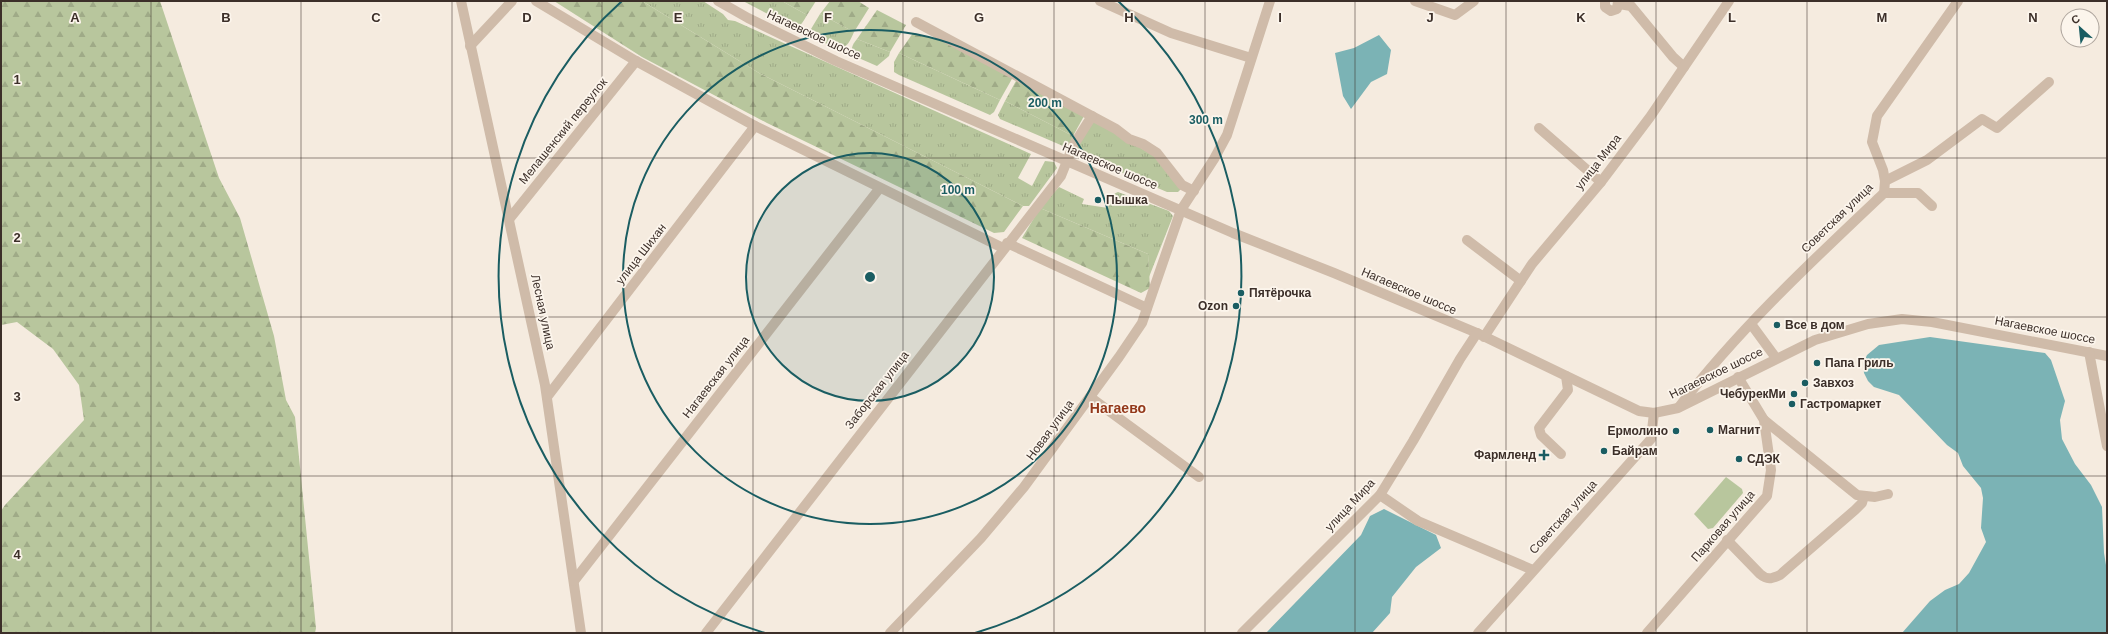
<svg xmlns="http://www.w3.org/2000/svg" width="2108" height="634" viewBox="0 0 2108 634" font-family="Helvetica,sans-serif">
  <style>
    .grass { fill: url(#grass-tufts) }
    .forest { fill: url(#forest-firs) }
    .pitch { fill: #b8c69d }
    .water { fill: #7bb3b5 }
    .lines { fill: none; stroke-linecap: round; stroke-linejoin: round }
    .minor { stroke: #cfbba9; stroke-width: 10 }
    .grid { fill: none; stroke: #3c2f29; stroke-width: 1; stroke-opacity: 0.55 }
    .ring { fill: none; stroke: #1a5d62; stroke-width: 2 }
    .poi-dot { fill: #1a5d62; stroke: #fcf5ec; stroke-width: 1.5 }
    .labels { text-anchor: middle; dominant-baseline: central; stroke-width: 3.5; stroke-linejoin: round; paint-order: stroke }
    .street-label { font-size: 12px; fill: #3c2f29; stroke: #fcf5ec }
    .poi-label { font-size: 12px; font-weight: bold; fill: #3c2f29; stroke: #fcf5ec; text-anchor: start }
    .quarter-label { font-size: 14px; font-weight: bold; fill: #93381a; stroke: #fcf5ec }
    .grid-label { font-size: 13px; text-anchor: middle; font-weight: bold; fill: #3c2f29; stroke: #fcf5ec; stroke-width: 3.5; stroke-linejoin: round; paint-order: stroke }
    .centre { fill: #1a5d62; stroke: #fcf5ec; stroke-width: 2 }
    .ring-label { font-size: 12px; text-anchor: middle; font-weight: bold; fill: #1a5d62; stroke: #fcf5ec; stroke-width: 3.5; stroke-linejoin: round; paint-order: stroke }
  </style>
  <defs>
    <pattern id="grass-tufts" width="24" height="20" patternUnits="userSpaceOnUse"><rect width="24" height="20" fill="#b8c69d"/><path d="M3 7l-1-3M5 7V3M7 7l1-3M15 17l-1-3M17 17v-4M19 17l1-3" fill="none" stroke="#9faa87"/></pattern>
    <pattern id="forest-firs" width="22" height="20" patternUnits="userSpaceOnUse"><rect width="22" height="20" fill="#b8c69d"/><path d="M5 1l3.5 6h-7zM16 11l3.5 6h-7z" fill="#9faa87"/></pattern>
  </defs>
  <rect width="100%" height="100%" fill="#f5ebdf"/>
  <g class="grass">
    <path d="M642 1H703L723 14 728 20 735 21 1031 154 1018 178 1032 186 1045 161 1054 162 1057 168 1029 206H1023L759 73Z"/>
    <path d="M743 1H782L807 15C803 22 801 27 793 27Z"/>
    <path d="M820 14 854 32C851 39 847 49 838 49L814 38 810 34 811 29Z"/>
    <path d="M857 39 890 52 889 56 877 66 854 56C850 49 852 45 857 39Z"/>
    <path d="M899 53 1000 100 994 112 990 115 899 75 894 72V62Z"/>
    <path d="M1005 101 1073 136 1070 143 1063 146 1000 119 998 115Z"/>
    <path d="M1093 120 1156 157 1181 189 1178 192H1167L1099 163 1075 150Z"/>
    <path d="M1059 187 1084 199 1082 204 1108 208 1111 195 1118 192 1169 211 1173 216 1149 277 1148 254 1040 208Z"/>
  </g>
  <g class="forest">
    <path d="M1 1H160L219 178 240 218 274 336 286 400 295 417 316 628 315 633H1V511L5 505 84 420 79 385 53 349 17 322 1 325Z"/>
    <path d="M554 1H642L759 73 1023 206 1004 232 994 233 767 123 642 57Z"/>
    <path d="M782 1H816L807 15Z"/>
    <path d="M830 1H858L869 8 854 32 820 14Z"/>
    <path d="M877 10 906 25 890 52 857 39Z"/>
    <path d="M913 33 942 41 1013 77 1000 100 899 53Z"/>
    <path d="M1017 79 1084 116 1073 136 1005 101Z"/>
    <path d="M1040 208 1148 254 1150 288 1141 293 1022 238Z"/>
  </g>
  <path class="pitch" d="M1726 477 1742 489 1743 493 1713 528 1708 529 1694 514Z"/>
  <g class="water">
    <path d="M1379 35 1391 50 1387 74 1371 82 1351 109 1343 96 1335 53 1354 48Z"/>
    <path d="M1930 337 2045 353 2051 360 2065 401 2060 420 2062 439 2075 464 2091 485 2102 507 2104 553 2107 571V633H1902L1930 601 1945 590 1959 584 1969 573 1986 542 1981 528 1983 498 1981 488 1963 466 1958 453 1947 445 1899 395 1874 387 1868 381 1864 373 1863 364 1867 355 1879 345Z"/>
    <path d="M1384 509 1436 535 1441 548 1416 567 1392 597 1390 613 1372 633H1266L1361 535 1370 516Z"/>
  </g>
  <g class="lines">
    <g class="minor">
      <path d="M461 1 545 385 581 633"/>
      <path d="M536 1 636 61 755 126 1003 248"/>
      <path d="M718 1 748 18 836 61 1233 233 1334 273 1477 333 1639 411 1654 413 1678 408 1815 340 1868 324 1902 319 1932 322 2107 356"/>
      <path d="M1100 1 1171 33 1251 58"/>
      <path d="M1415 1 1455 15 1474 1"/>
      <path d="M1605 1V7L1611 11 1617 9 1618 1"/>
      <path d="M1619 4 1631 6 1673 57 1684 67"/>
      <path d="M916 22 1116 129 1129 139 1143 144 1157 153 1182 185 1194 191"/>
      <path d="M470 46 512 1"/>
      <path d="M1539 128 1601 182"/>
      <path d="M1885 181 1927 160 1982 119 1997 128 2049 82"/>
      <path d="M1884 193H1918L1932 206"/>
      <path d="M510 218 636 61"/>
      <path d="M1467 240 1521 281"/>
      <path d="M1007 243 1147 308"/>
      <path d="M1751 324 1776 358"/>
      <path d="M1484 337 1532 264 1601 182 1650 117 1729 1"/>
      <path d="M2089 352 2107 446"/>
      <path d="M547 397 755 126"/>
      <path d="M1090 397 1199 477"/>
      <path d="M1679 407C1739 329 1812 261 1884 193L1885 181 1883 170 1872 142 1877 116 1958 1"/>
      <path d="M1764 420 1857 495 1875 497 1888 494"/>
      <path d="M1561 454 1541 435 1539 428 1568 390 1566 376"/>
      <path d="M1380 495 1418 521 1533 570"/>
      <path d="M1727 540 1760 574C1767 580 1771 579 1780 575L1855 510 1862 503 1864 496"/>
      <path d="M574 581 879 189"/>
      <path d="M706 633 1061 176 1073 146 1092 116"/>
      <path d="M890 633 981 538 1024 487 1119 357 1142 323 1181 210 1214 159 1227 135 1270 1"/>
      <path d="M1242 633 1380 495 1413 441 1460 359 1477 333"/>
      <path d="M1478 633 1651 439 1654 413"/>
      <path d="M1647 633 1767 496 1771 470 1764 420 1738 377"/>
    </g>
  </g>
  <path class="grid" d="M151 1V633M301 1V633M452 1V633M602 1V633M753 1V633M903 1V633M1054 1V633M1205 1V633M1355 1V633M1506 1V633M1656 1V633M1807 1V633M1957 1V633M1 158H2107M1 317H2107M1 476H2107"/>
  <circle cx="870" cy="277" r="124" fill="#1a5d62" fill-opacity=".12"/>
  <g class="ring">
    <circle cx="870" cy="277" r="124"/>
    <circle cx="870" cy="277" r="247"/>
    <path d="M765 633A371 371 0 0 1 622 1M1118 1A371 371 0 0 1 975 633"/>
  </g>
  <g class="poi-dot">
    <circle cx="1098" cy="200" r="4"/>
    <circle cx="1241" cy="293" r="4"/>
    <circle cx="1236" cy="306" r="4"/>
    <circle cx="1777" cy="325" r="4"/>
    <circle cx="1817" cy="363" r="4"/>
    <circle cx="1805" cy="383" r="4"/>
    <circle cx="1794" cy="394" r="4"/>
    <circle cx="1792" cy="404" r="4"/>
    <circle cx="1710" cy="430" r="4"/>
    <circle cx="1676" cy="431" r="4"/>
    <circle cx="1604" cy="451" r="4"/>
    <path d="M1542 449h4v4h4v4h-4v4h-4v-4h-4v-4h4z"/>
    <circle cx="1739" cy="459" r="4"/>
  </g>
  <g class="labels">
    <g class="street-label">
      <text transform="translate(814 35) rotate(25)">Нагаевское шоссе</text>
      <text transform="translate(563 131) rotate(-51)">Мелашенский переулок</text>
      <text transform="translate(1598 162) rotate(-52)">улица Мира</text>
      <text transform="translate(1110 166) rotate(23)">Нагаевское шоссе</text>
      <text transform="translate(1837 218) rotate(-44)">Советская улица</text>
      <text transform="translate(641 254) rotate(-52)">улица Шихан</text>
      <text transform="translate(1409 291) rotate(23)">Нагаевское шоссе</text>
      <text transform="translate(543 312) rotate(78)">Лесная улица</text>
      <text transform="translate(2045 330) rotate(11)">Нагаевское шоссе</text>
      <text transform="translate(1716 373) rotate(-26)">Нагаевское шоссе</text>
      <text transform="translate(716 377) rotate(-52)">Нагаевская улица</text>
      <text transform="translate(877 390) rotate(-52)">Заборская улица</text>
      <text transform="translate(1050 430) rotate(-54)">Новая улица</text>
      <text transform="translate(1350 505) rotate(-47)">улица Мира</text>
      <text transform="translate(1563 517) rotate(-48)">Советская улица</text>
      <text transform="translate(1723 526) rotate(-49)">Парковая улица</text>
    </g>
    <g class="poi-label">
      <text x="1106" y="200">Пышка</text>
      <text x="1249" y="293">Пятёрочка</text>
      <text x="1228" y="306" text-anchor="end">Ozon</text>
      <text x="1785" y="325">Все в дом</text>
      <text x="1825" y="363">Папа Гриль</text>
      <text x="1813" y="383">Завхоз</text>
      <text x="1786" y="394" text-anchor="end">ЧебурекМи</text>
      <text x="1800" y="404">Гастромаркет</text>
      <text x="1718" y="430">Магнит</text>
      <text x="1668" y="431" text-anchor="end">Ермолино</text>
      <text x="1612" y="451">Байрам</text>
      <text x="1536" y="455" text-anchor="end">Фармленд</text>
      <text x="1747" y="459">СДЭК</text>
    </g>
    <g class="quarter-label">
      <text x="1118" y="408">Нагаево</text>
    </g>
  </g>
  <g class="grid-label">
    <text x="75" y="22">A</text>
    <text x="226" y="22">B</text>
    <text x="376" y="22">C</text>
    <text x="527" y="22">D</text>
    <text x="678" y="22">E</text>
    <text x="828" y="22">F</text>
    <text x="979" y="22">G</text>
    <text x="1129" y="22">H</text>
    <text x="1280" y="22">I</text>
    <text x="1430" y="22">J</text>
    <text x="1581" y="22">K</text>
    <text x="1732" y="22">L</text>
    <text x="1882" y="22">M</text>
    <text x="2033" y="22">N</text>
    <text x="17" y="84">1</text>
    <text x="17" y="242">2</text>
    <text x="17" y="401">3</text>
    <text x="17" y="559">4</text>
  </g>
  <circle cx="870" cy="277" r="6" class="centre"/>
  <g class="ring-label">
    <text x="1045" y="107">200 m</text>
    <text x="1206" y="124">300 m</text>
    <text x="958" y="194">100 m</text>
  </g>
  <rect width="2108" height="634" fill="none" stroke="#3c2f29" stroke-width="4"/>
  <g transform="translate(2080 28) rotate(333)"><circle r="19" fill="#fcf5ec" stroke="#afa69e"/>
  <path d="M0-3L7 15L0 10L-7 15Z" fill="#1a5d62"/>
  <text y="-6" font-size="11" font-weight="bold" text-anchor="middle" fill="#3c2f29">С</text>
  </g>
</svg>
